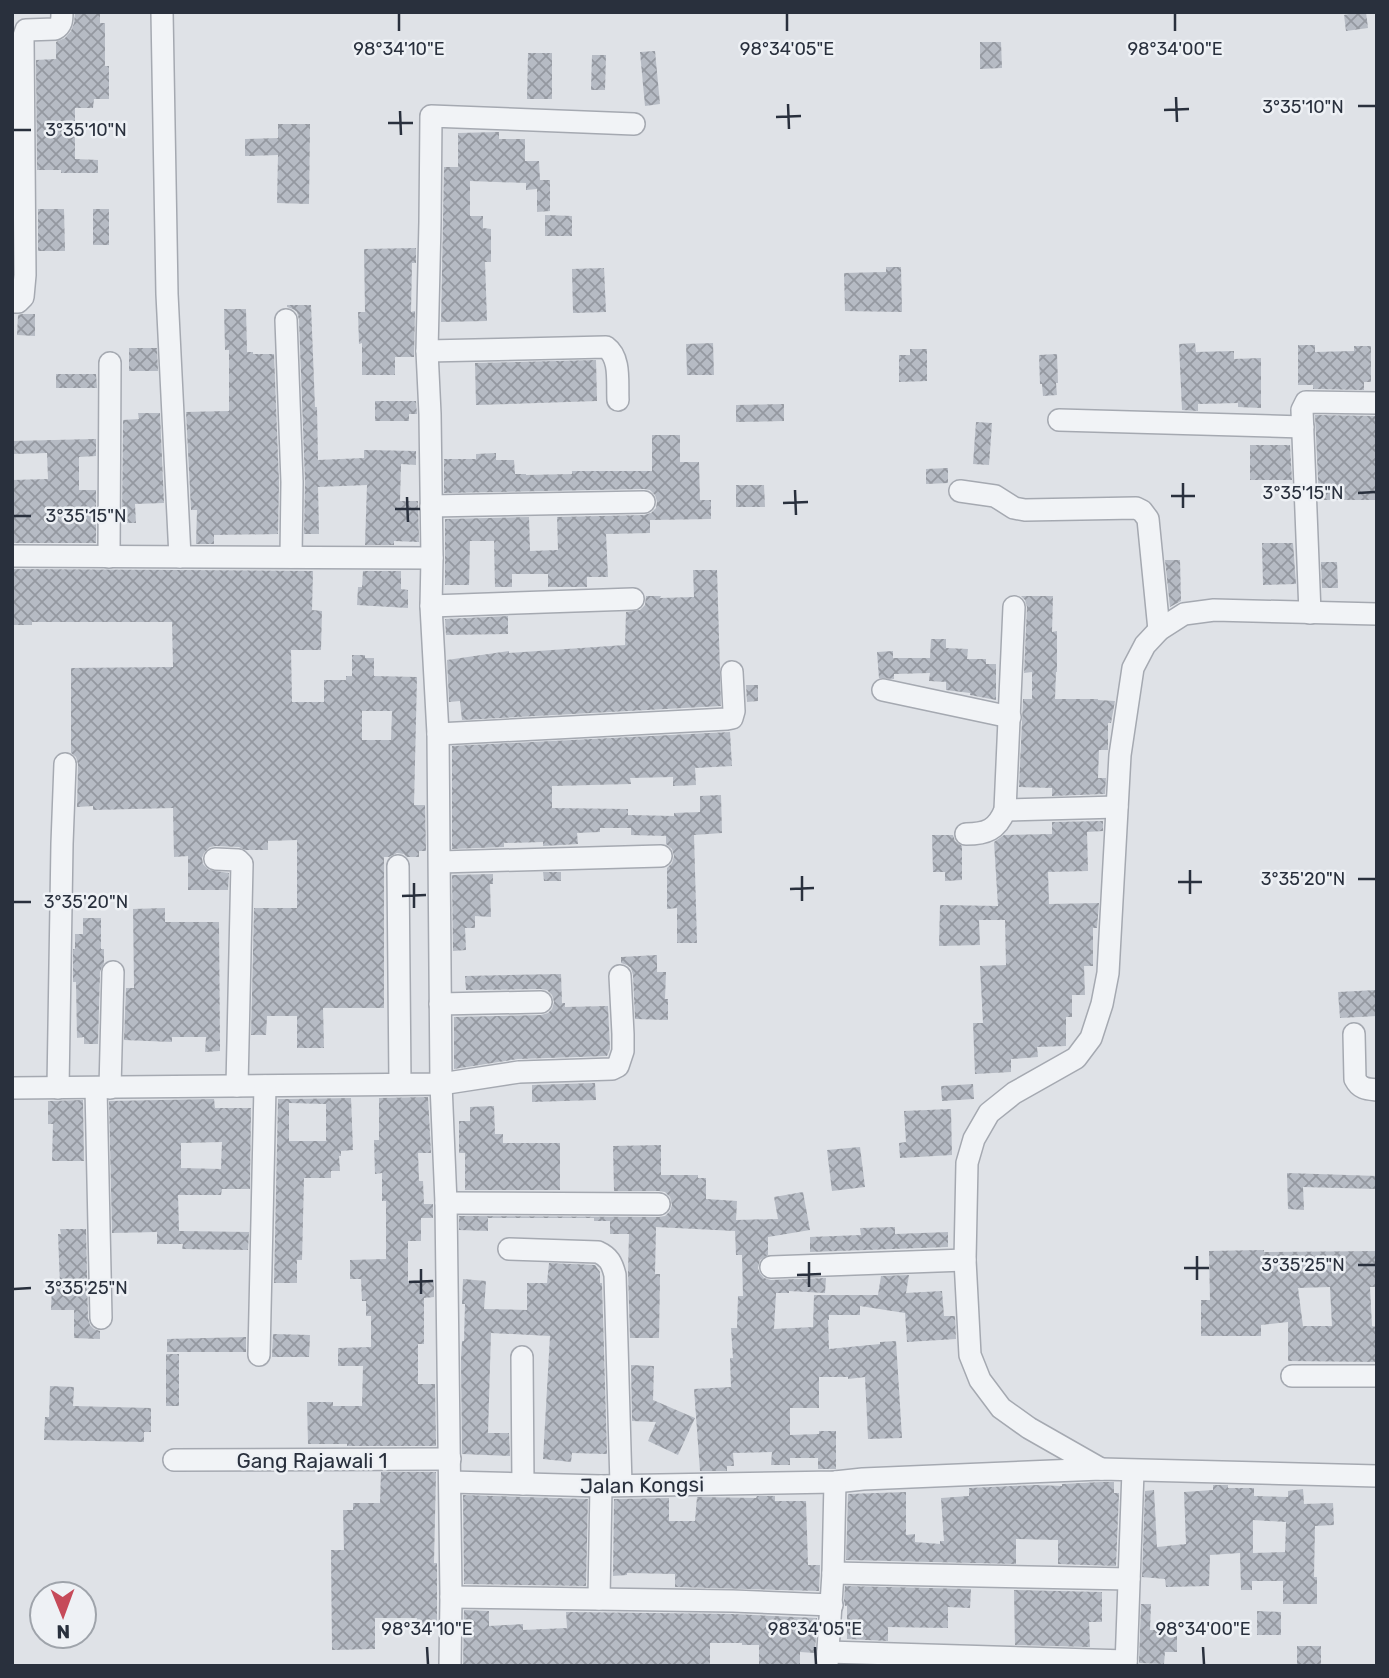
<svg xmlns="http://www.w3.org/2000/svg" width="1389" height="1678" viewBox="0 0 1389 1678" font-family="Rubik,sans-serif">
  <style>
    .building { fill: url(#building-cross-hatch); fill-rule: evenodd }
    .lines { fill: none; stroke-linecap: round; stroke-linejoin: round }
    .minor-casing { stroke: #a5a9b1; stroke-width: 24 }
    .minor { stroke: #f1f3f6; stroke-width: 21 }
    .ticks { fill: none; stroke: #29303d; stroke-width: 2.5 }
    .labels { text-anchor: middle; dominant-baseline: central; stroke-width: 5; stroke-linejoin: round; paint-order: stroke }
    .street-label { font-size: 21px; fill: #29303d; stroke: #eef1f5 }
    .ticks-label { font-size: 18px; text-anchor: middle; fill: #29303d; stroke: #eef1f5; stroke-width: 5; stroke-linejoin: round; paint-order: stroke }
  </style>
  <defs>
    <pattern id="building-cross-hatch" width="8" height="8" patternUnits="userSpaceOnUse" patternTransform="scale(1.75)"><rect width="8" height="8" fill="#b6bbc4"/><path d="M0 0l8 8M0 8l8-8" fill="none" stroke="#9498a0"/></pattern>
  </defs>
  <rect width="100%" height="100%" fill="#dfe2e7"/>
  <g class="building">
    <path d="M75 12H100V23H105V66H109V99H94L93 108H75V159L98 160V173H61V170H37L36 60 56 59V42L65 38 71 31 74 23Z"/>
    <path d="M1359 12H1366L1368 28 1346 31 1344 15Z"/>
    <path d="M980 42H1001L1002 68 980 69Z"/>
    <path d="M655 51 660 104 645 106 640 52Z"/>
    <path d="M528 53H552V99H527Z"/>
    <path d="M592 55H606L605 90H591Z"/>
    <path d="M278 124H310L309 204 277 203 278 155 245 156V139L278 138Z"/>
    <path d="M499 132V139H525V161H539L540 180H550V211L537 212V189L526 190V183L470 181V216H483V228L491 229V262H485L487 321 441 322 444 167H458V133Z"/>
    <path d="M38 209H64L65 251H38Z"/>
    <rect x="93" y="209" width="16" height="36"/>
    <path d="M545 215 572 216V236H545Z"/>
    <path d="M416 248V263H412L411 312 415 311 414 357H395V375H362V343L359 344 358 312H365L364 249Z"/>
    <path d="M886 267H901L902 312 845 311 844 273 886 272Z"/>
    <path d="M604 268 606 312 573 313 572 269Z"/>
    <path d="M287 305H311L315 407H317L318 460 364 458V450L416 451V465L401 464 400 501H418L419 542 394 541V545H365L367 485 318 487 319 534H304L305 482 299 320 297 312 293 309 287 307Z"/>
    <path d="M224 309H246L247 352H253V354H274L279 482 278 534 214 535V544H196L197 510H191L186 412 229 411V350H225Z"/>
    <path d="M22 314H35V336L17 335 18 315Z"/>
    <path d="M713 343 714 375H687L686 344Z"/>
    <path d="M1195 343 1196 352 1234 351V359L1261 358V408L1238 407V403L1198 404V411L1182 410 1179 344Z"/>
    <path d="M1298 345H1315V352L1354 351V346H1371V382H1364V390L1313 389V385H1298Z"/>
    <path d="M129 348H157L158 371H129Z"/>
    <path d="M910 349H927V381L899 382V355H910Z"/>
    <path d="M1057 354 1058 383H1056L1057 395 1043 396 1042 384H1040L1039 355Z"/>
    <path d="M596 360 597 401 476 405 475 363Z"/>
    <path d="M56 374H96L97 388H56Z"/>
    <path d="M375 401H416L417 414H409V421H375Z"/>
    <path d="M784 404V421L736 422V405Z"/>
    <path d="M138 413H160L164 503 135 504 136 523H122L123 420 139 419Z"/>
    <path d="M1315 415 1377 416V500H1319Z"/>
    <path d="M976 422 992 423 989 465 973 464Z"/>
    <path d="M652 435H680V462H699L700 500H711V519L650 520V533L606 534 608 577H587V587H548V574H512V587H495L494 541H470L469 585H445V519L529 517 530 551 558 550 557 517 644 515 651 513 656 508 657 502 655 495 650 490 644 489 444 493V459H476V454L496 453V460H514L515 474H526V475L572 474V471H652Z"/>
    <path d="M96 439V456L79 457V490H96V543H12V480L48 479 47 453 12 454V441Z"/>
    <path d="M1250 445H1290L1292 480H1250Z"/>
    <path d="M948 468V483L926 484V469Z"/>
    <path d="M736 485H764L765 507H736Z"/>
    <path d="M1262 543H1293L1296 584 1263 585Z"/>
    <path d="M1165 560H1180L1181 601 1170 607Z"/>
    <path d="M1321 562H1337L1338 588H1322Z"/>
    <path d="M12 569 313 571 312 610 322 611 321 650H291L292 702H324V680H346V676H352V655H365V658H374V676L417 677 414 805H425L426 851H419V857H407L404 854 397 853 389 857H384V1008H323L324 1048H297V1016H267L266 1035H251L254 908H297V840L268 841V850H245L239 847 216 846 210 847 204 853 202 858 203 864 209 870 229 873 228 890H188V856L174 857 173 808 93 810V806L77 807 78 764 76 757 71 753V668L173 667 172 622H32V625H12ZM362 711H392L391 740H362Z"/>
    <path d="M693 570H717L721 706 462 720 460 701 449 702 447 660 509 651V653L625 645 626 612 640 610 645 605 646 596H661L660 598 694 597Z"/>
    <path d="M363 571H401V589L408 590V608L357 605 358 587H362Z"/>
    <path d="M1021 596H1053L1052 632 1057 631V672H1056L1055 699H1098V700L1115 701 1111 723H1108V750H1099L1098 778H1106L1105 794 1052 796V788L1019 787 1023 699H1032V672L1024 673 1027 607 1025 600Z"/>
    <path d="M508 616V634L446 635 445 619Z"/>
    <path d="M931 639H946V648L968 649 967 659H986V664H996V700L970 695V693L946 690V682L929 681 930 673 894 674V679L879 678 877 652 893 651V658H930Z"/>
    <path d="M746 685H758V701L747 702Z"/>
    <path d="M730 732 732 766 695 768 696 785 673 786V777L630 778 631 784 552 786V808L628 809V815L674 816V813L700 812V796L721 795 722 833 694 835 697 943H677V908L667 909V868L672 863 674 856 672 849 666 844V836L631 835V828H600V832L577 833 578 844 543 846V842L504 843V847L452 849V746Z"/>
    <path d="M1103 821V831L1087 832 1088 871 1048 872 1049 904 1099 903 1097 928H1093V966H1084L1085 995H1072V1017H1066V1046L1037 1047 1038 1057 1011 1059V1072L975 1074 973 1023H983L980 966 1006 965 1005 920H979L980 945 939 946 940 905 998 906 994 842 1004 835 1052 834V822Z"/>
    <path d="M932 835H953L955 841 962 846V880L945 881V872H933Z"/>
    <path d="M543 872H561V881H544Z"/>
    <path d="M493 874V884H490L491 917 475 916V928H465L466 950 453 951 452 875Z"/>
    <path d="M165 908V922H219L220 1051 205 1052 206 1037H172V1042L124 1040 126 988H134L133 909Z"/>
    <path d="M83 918H101V949H104V963L100 972 98 1044H84V1037L77 1038 76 982H73V949H75V934H83Z"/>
    <path d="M657 955V972H666L665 999H668V1020L635 1019 633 975 631 968 627 965 621 963V957Z"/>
    <path d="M561 974 562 1003H565V1007L608 1006 610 1049 607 1056 518 1059 454 1069V1017L541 1015 548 1013 552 1009 554 1002 552 995 547 990 541 989 466 990 465 976Z"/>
    <path d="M1377 990V1016L1340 1018 1338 992Z"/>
    <path d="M595 1083 596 1100 532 1102V1085Z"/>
    <path d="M973 1084 974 1099 942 1101 941 1086Z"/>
    <path d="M428 1097 431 1153H418L419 1181H423L424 1204H433V1218H421V1241H408V1281L434 1280V1297L424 1298V1344H418V1384H435L436 1446H347V1444H308L307 1402H333V1406H362L363 1366H338V1348L371 1347V1316H366V1301H362L361 1279H350V1260L386 1259V1201H382V1173L375 1174 374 1140H379V1098Z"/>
    <path d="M351 1098 353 1150 341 1151V1156H339L340 1171H331V1178H304L302 1260H297V1283H274L278 1099H289V1141H326V1104L289 1103V1099Z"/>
    <path d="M214 1099 215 1108H251L250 1189H222L221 1195H178L179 1231 249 1232 248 1250 182 1249 183 1244H157V1232L112 1233 109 1101ZM222 1142 221 1169 181 1168V1143Z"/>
    <path d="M83 1100 84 1161H52L53 1124H48V1101Z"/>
    <path d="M494 1106 495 1134H503V1143H560V1190H465V1153H459V1121H470V1107Z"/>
    <path d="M951 1109 952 1155 900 1158 899 1143 906 1142 904 1111Z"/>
    <path d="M661 1145V1175H698V1178H706V1199L737 1201 736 1220 778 1219 774 1197 803 1192 810 1230 768 1237V1255L760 1260 758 1268 760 1273 764 1278 771 1280 826 1278 825 1293 789 1291V1293H776L774 1329 813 1327 814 1295H878L881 1276 909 1275 906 1293 942 1291 944 1316H955L956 1339 907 1342 905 1313 860 1306V1315H829V1320H828L829 1349 880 1344V1342L896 1341 902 1438 868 1439 865 1377 848 1379V1377H819V1408H790V1435L819 1434V1431H836V1469H818V1458H790V1465H771L772 1452 733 1453 734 1466H727V1471H700L694 1389 731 1387 730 1358H733L731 1328H737L738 1296H743L742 1255H736L735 1231 656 1227 655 1274H660L659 1338H630L628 1272 629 1234H610V1221H594V1218H488V1231L459 1230V1216L659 1217 665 1216 670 1211 672 1205 670 1197 665 1192 659 1191H614L613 1146Z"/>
    <path d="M860 1147 865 1187 832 1191 827 1150Z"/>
    <path d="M1287 1173 1377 1176V1189L1303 1187 1304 1210 1288 1209Z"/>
    <path d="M895 1227V1234L948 1232V1247L810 1252V1237L861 1235 860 1228Z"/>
    <path d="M60 1229H86L88 1318 90 1325 94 1329 100 1331V1339L74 1338V1310H51L52 1285H60L58 1234H61Z"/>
    <path d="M1264 1250V1252L1377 1251V1287H1370L1372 1326 1377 1327V1362L1288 1361V1322L1261 1325V1336H1201V1300H1210L1209 1251ZM1330 1287 1332 1326H1303L1298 1288Z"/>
    <path d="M549 1263 595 1265 600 1272V1283H602L607 1454 572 1453 571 1462 543 1459 550 1336 491 1333 488 1433H509L510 1456 462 1454 461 1360 462 1341H464L465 1304H462L463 1279 486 1281 484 1309 527 1310V1283H547Z"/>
    <path d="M273 1334 310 1335 309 1357H272Z"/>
    <path d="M246 1337V1352H167V1339Z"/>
    <rect x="166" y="1354" width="13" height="52"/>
    <path d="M631 1365 654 1366 653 1400 695 1418 678 1455 648 1441 656 1422 632 1421Z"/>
    <path d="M50 1386 74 1387 73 1406 151 1408V1432H144V1442L44 1440 45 1417H49Z"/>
    <path d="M381 1472H436L434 1563H437V1625H416L417 1618H375V1649L332 1650 331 1550H344L343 1510H353V1503H380Z"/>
    <path d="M1101 1482H1114V1493H1119L1116 1566 1058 1564V1540L1016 1539V1564L846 1560 848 1494 906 1492V1535L915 1534V1542L940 1544V1541H944L941 1498 969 1496V1488L1036 1485 1062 1486V1484Z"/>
    <path d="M1213 1485H1228V1488H1254V1496L1288 1497V1491L1303 1489 1304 1504 1333 1503 1334 1525 1315 1526 1314 1577H1317V1604H1283V1581H1252V1590H1241L1240 1553 1210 1555 1209 1586 1166 1587 1165 1579 1142 1577 1145 1491 1154 1490 1157 1547 1186 1544 1184 1492 1213 1490ZM1253 1520 1286 1522 1285 1552 1253 1553Z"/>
    <path d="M463 1495 588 1499 586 1586 464 1584Z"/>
    <path d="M757 1496H775V1501H806L808 1565H820L819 1591 675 1587V1574L627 1573V1575L613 1576 614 1499 669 1498V1521H695L697 1497 756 1498Z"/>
    <path d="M845 1586 971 1589 970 1608 948 1607V1628L888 1627V1641L847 1639V1606H845L844 1601Z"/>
    <path d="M1014 1590 1102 1592V1622H1089L1090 1647 1015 1645Z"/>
    <path d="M1141 1604H1151L1150 1630H1177V1652H1165L1164 1664 1139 1663Z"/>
    <path d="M464 1610 489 1611V1626L523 1624V1630L567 1628 566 1612 733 1614 817 1618 815 1653 800 1652V1666H759V1645H742V1643H710V1666H463Z"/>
    <path d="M1257 1611 1281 1612V1635H1257Z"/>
    <rect x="1297" y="1646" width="24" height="20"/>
  </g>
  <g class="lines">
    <defs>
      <g id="minor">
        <path d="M162 12 167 294 180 557"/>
        <path d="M12 302H18L23 297 25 275 23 39 26 30 55 29C62 25 62 20 62 12"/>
        <path d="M286 320 292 482 291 557"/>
        <path d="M427 351 606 347C621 358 617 382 618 400"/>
        <path d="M1059 420 1303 427"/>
        <path d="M960 491 995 496 1014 508 1025 510 1136 508 1142 511 1148 519 1159 630"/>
        <path d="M431 506 644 502"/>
        <path d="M12 556 432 558"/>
        <path d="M109 557 110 363"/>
        <path d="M431 606 633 599"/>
        <path d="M1310 613 1302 410 1306 402 1377 403"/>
        <path d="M883 690 1010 717"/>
        <path d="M438 734 727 719 732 718 734 711 732 672"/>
        <path d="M1005 810 1117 807"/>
        <path d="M966 834C986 834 997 830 1005 810L1014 607"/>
        <path d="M215 859 238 860 242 864 237 1086"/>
        <path d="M440 862 661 856"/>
        <path d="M398 866 400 1084"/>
        <path d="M440 1004 541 1002"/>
        <path d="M1354 1034 1355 1079C1360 1089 1367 1089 1377 1090"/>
        <path d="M12 1088 441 1084 519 1072 612 1069 618 1066 623 1051V1034L620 976"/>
        <path d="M58 1088 62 844 65 764"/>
        <path d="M96 1088 101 1318"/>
        <path d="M110 1088 113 972"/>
        <path d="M446 1203 659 1204"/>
        <path d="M509 1249 598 1252C609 1257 612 1263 615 1275L621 1485"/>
        <path d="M771 1267 965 1260"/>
        <path d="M259 1355 265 1086"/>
        <path d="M522 1357 523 1484"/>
        <path d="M1292 1376H1377"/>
        <path d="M174 1460 450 1459"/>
        <path d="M1101 1469 1029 1428 1001 1408 980 1380 970 1355 965 1260 967 1163 974 1139 989 1113 1014 1093 1076 1058 1091 1038 1102 1004 1108 973 1120 755 1133 668 1145 645 1159 630 1184 614 1214 610 1377 614"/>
        <path d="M450 1482 601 1486 835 1482 863 1479 1101 1469 1377 1476"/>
        <path d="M833 1573 1129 1579"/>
        <path d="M451 1597 733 1601 832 1605"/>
        <path d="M599 1599 601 1486"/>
        <path d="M828 1652 1126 1661"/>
        <path d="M827 1665 833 1573 835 1482"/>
        <path d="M450 1666 451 1597 446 1203 441 1084 438 734 431 606 432 558 430 414 427 351 430 222 431 116 634 124"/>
        <path d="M1126 1666 1133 1471"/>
      </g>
    </defs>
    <use href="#minor" class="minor-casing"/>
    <use href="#minor" class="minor"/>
  </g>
  <path class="ticks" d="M399 14V31M787 14V31M1175 14V31M1176 97 1177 122M788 104 789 129M1358 106H1375M1164 110 1189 109M400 111 401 135M776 117 801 116M388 123H413M14 130H31M1183 483V508M795 490 796 515M1358 493 1375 492M1171 496H1195M407 497 408 522M783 503 808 502M395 509H420M14 516H31M1190 870V894M802 876V901M1358 879H1375M1178 882H1202M414 883V908M790 889 814 888M402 896 426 895M14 902H31M1197 1256V1280M809 1262V1287M1358 1265H1375M1184 1268H1209M421 1269V1294M797 1275 821 1274M409 1282 433 1281M14 1289 31 1288M427 1647 428 1664M815 1647 816 1664M1203 1647 1204 1664"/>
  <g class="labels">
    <g class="street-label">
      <text x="312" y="1460">Gang Rajawali 1</text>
      <text transform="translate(642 1485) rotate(-1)">Jalan Kongsi</text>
    </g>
  </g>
  <g class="ticks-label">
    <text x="399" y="55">98°34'10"E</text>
    <text x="787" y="55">98°34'05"E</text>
    <text x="1175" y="55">98°34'00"E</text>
    <text x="1303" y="113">3°35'10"N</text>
    <text x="86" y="136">3°35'10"N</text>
    <text x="1303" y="499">3°35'15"N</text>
    <text x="86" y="522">3°35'15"N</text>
    <text x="1303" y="885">3°35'20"N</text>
    <text x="86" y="908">3°35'20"N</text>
    <text x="1303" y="1271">3°35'25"N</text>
    <text x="86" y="1294">3°35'25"N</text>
    <text x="427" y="1635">98°34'10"E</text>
    <text x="815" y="1635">98°34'05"E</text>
    <text x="1203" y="1635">98°34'00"E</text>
  </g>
  <rect width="1389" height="1678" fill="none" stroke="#29303d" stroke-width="28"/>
  <g transform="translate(63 1615) rotate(179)"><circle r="33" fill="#eef1f5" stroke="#9fa4ab" stroke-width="2"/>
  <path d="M0-5L12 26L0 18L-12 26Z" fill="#c64a59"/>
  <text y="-10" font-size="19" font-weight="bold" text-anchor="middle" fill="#29303d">N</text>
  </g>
</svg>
